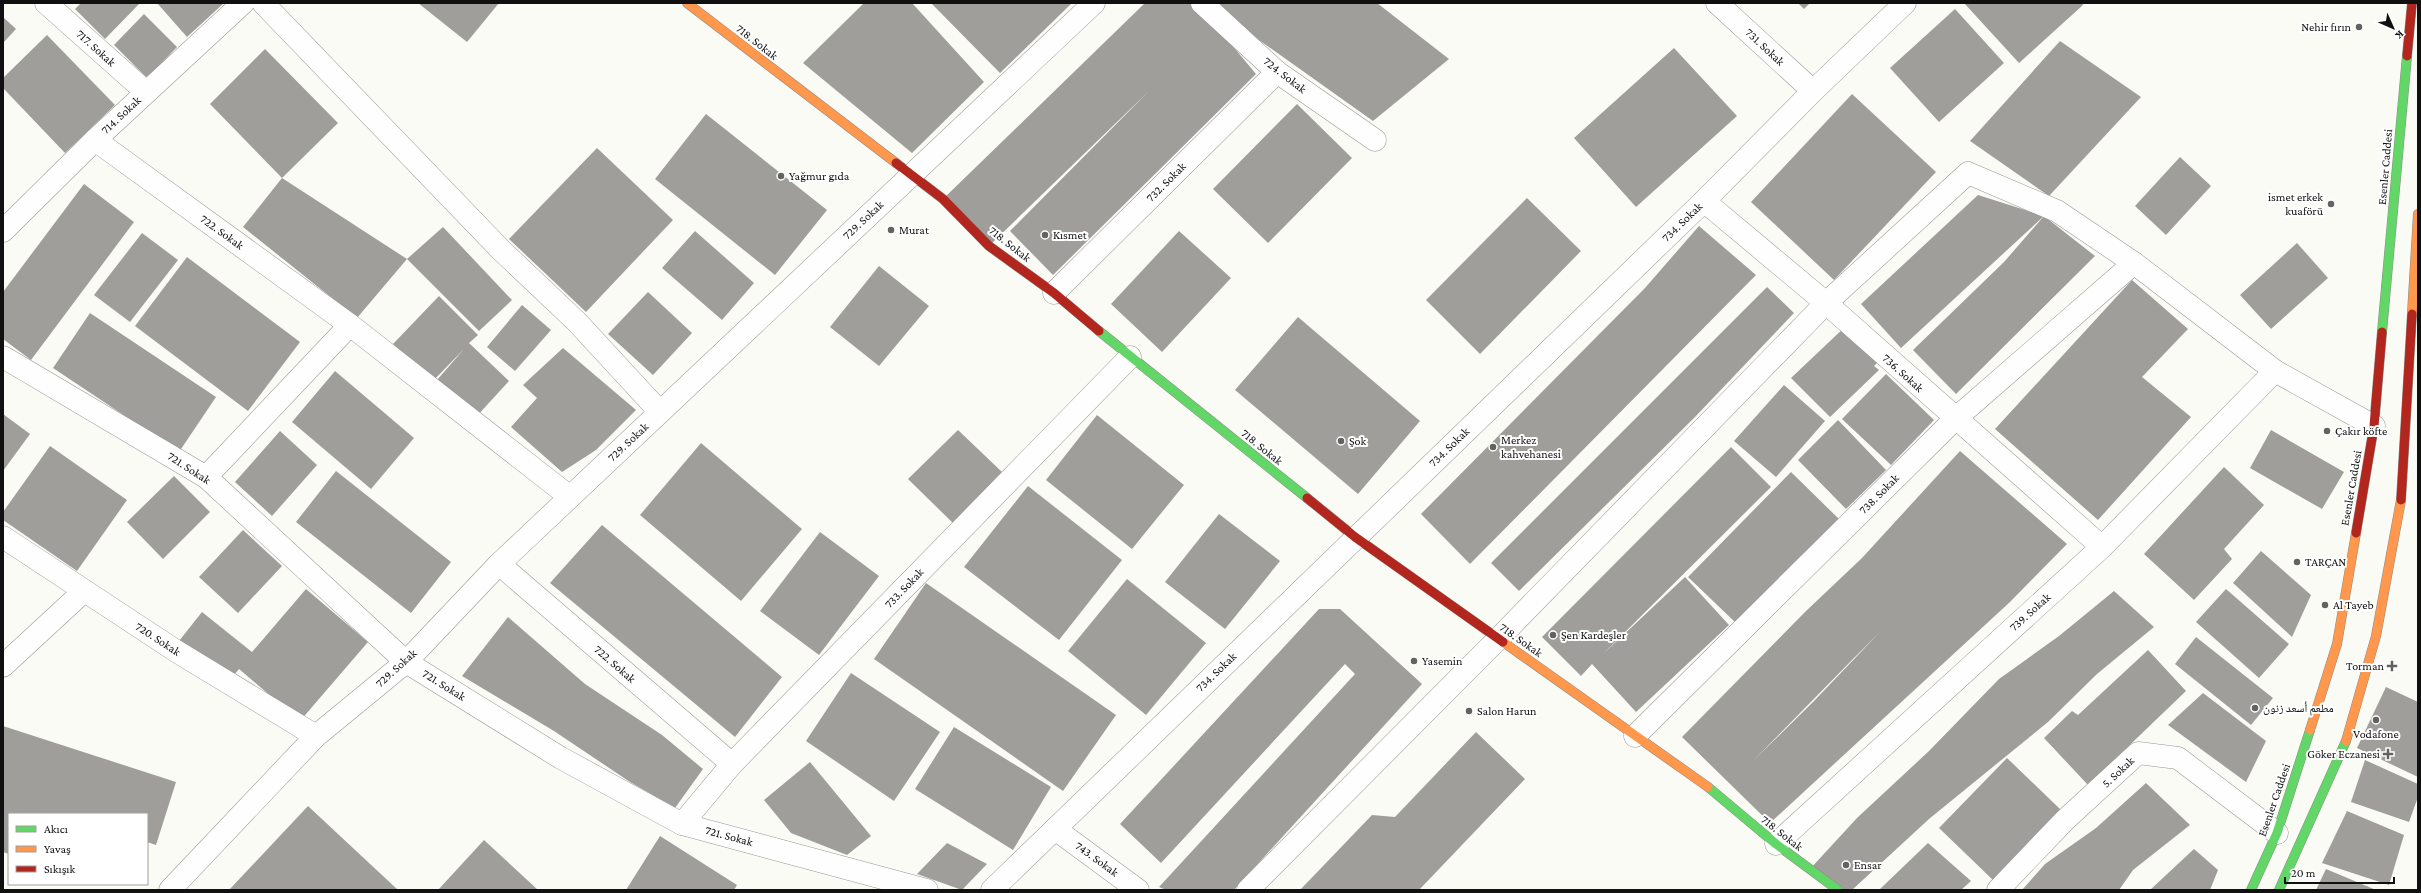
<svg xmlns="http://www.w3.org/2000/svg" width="2421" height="893" viewBox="0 0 2421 893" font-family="'Crimson Pro','Noto Naskh Arabic',serif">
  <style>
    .building { fill: #9f9e9b; fill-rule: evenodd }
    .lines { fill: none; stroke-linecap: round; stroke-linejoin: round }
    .street-casing { stroke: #969694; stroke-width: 23 }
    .fast-casing { stroke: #8c8c8a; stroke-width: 10 }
    .slow-casing { stroke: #8c8c8a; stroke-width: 10 }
    .jam-casing { stroke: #8c8c8a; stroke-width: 10 }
    .street { stroke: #fefefe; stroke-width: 22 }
    .fast { stroke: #63d668; stroke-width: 9 }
    .slow { stroke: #ff974d; stroke-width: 9 }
    .jam { stroke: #b3261e; stroke-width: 9 }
    .poi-dot { fill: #626260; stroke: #fff; stroke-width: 1.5 }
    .labels { text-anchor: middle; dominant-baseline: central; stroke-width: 4; stroke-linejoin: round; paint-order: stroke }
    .poi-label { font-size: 12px; fill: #101010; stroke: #fff; text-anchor: start }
    .street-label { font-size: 12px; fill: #101010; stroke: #fff }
  </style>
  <rect width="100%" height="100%" fill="#fbfbf6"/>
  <g class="building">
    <path d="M81 3H137L139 4 105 39 75 9Z"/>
    <path d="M157 3H224L187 37Z"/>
    <path d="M418 3H499L467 42Z"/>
    <path d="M864 3H912L984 82 912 153 803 63Z"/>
    <path d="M931 3H1072L1000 73Z"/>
    <path d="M1145 3H1197L1256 74 1053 275 1010 231 1148 92 989 246 943 199Z"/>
    <path d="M1207 3H1377L1449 59 1373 121Z"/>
    <path d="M1798 3H1810L1804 9Z"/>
    <path d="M1964 3H2082L2083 5 2019 63Z"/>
    <path d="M1955 9 2004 63 1939 122 1890 68Z"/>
    <path d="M144 14 177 47 147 78 114 45Z"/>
    <path d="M3 17 16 29 3 43Z"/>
    <path d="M47 35 115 105 65 153 3 88V78Z"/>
    <path d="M2060 41 2141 97 2049 196 1970 141Z"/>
    <path d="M1674 48 1737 116 1636 207 1574 138Z"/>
    <path d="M265 49 338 123 282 178 210 104Z"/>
    <path d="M1852 94 1936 172 1834 280 1751 202Z"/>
    <path d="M1297 104 1352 158 1268 243 1213 189Z"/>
    <path d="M706 114 827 210 775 275 655 179Z"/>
    <path d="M597 148 673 220 586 312 509 239Z"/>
    <path d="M2180 157 2211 186 2166 235 2135 206Z"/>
    <path d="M282 178 407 259 357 318 243 227Z"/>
    <path d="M84 184 134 222 31 360 3 339V292Z"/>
    <path d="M1978 195 2044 216 1901 348 1861 304Z"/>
    <path d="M1527 198 1581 251 1480 354 1426 300Z"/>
    <path d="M2044 216 2095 256 1956 394 1913 350 2004 262Z"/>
    <path d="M1699 226 1756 275 1470 564 1421 514 1645 288Z"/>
    <path d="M443 227 512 300 479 331 407 259Z"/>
    <path d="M695 231 754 283 722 320 662 268Z"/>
    <path d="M1179 231 1231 278 1162 352 1111 304Z"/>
    <path d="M142 233 178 260 130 322 94 295Z"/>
    <path d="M2297 243 2328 278 2271 329 2240 295Z"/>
    <path d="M187 257 300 342 248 411 135 326Z"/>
    <path d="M879 266 929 306 879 366 830 327Z"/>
    <path d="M2132 280 2188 329 2142 377 2191 417 2098 520 1995 429Z"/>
    <path d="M1767 287 1794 313 1695 417 1519 591 1491 563Z"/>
    <path d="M648 292 692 333 653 375 608 334Z"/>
    <path d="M439 296 478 335 469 343 509 381 476 417 437 380 464 349 432 382 393 344Z"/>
    <path d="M522 305 551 330 515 371 487 347Z"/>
    <path d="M90 313 216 397 179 452 53 368Z"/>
    <path d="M1298 317 1420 421 1358 494 1235 390Z"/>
    <path d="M1847 325 1880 360 1874 366 1879 370 1830 417 1791 378Z"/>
    <path d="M563 348 636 410 596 450 562 472 511 427 537 398 523 385Z"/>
    <path d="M335 371 414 438 371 489 292 422Z"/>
    <path d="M1886 374 1934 420 1891 465 1842 419Z"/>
    <path d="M1784 385 1825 421 1776 477 1734 441Z"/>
    <path d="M3 414 30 434 3 471Z"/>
    <path d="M1097 415 1184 485 1132 549 1046 480Z"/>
    <path d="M1838 420 1886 470 1846 509 1798 460Z"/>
    <path d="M958 430 1002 472 956 526 908 479Z"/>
    <path d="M2271 430 2344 472 2322 509 2250 468Z"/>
    <path d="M280 431 317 465 272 516 235 482Z"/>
    <path d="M701 443 802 529 741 601 640 515Z"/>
    <path d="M50 446 127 500 77 571 3 520V512Z"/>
    <path d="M1731 447 1771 487 1603 654 1685 577 1729 625 1636 712 1592 664 1581 676 1542 637Z"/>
    <path d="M1960 451 2067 544 2010 602 1770 823 1682 737 1805 612 1862 558ZM1880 632 1813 702 1754 760 1853 659Z"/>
    <path d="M2224 467 2264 505 2224 549 2232 559 2194 600 2144 554Z"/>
    <path d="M336 471 451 562 411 613 296 522Z"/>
    <path d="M1791 472 1839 519 1737 624 1688 577Z"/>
    <path d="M174 476 210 512 163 559 127 522Z"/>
    <path d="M1028 486 1122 560 1059 640 964 567Z"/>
    <path d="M1219 514 1280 561 1225 629 1165 582Z"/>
    <path d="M602 525 782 677 735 737 550 583Z"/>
    <path d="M243 530 282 566 238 613 199 577Z"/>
    <path d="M820 532 879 576 819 655 760 611Z"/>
    <path d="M2261 551 2311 595 2292 637 2233 583Z"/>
    <path d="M1127 579 1206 643 1146 715 1068 651Z"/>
    <path d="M926 583 1116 715 1063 791 874 659Z"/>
    <path d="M306 589 368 642 300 721 239 669 229 681 179 641 202 612 252 652Z"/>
    <path d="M2226 589 2289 644 2259 678 2196 622Z"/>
    <path d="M2114 591 2154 627 2097 674 2048 722 1929 819 1852 890H1838L1810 869 1857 818 1929 751 1999 679 2059 636Z"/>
    <path d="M1319 609H1340L1422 684 1234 890H1166L1159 887 1355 674 1345 664 1161 863 1120 824Z"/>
    <path d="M508 617 585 684 662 735 703 769 675 808 630 782 554 731 462 676Z"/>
    <path d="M2196 637 2273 698 2251 725 2175 664Z"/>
    <path d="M2148 650 2186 691 2088 785 2044 738 2072 711 2078 715Z"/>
    <path d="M851 673 940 732 894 801 806 741Z"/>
    <path d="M2386 687 2418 702V777L2357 748Z"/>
    <path d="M2203 693 2266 741 2246 782 2168 725Z"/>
    <path d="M3 726 176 782 156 845 147 842V814H9V854L3 852Z"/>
    <path d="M954 727 1051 787 1013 850 915 789Z"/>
    <path d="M1476 732 1525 779 1419 890H1300L1372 815 1395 817Z"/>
    <path d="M2007 758 2062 811 1994 881 1939 828Z"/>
    <path d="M2365 760 2418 784V797L2409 822 2351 802Z"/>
    <path d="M810 762 871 836 847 855 791 833 764 800Z"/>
    <path d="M2146 783 2190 825 2133 870 2119 890H2022L2045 864 2096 828Z"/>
    <path d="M308 806 398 890H229Z"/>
    <path d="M2347 811 2404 835 2389 885 2322 863Z"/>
    <path d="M660 836 737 885 734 890H626Z"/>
    <path d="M484 840 538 890H438Z"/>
    <path d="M947 843 987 864 962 890 917 874Z"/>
    <path d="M1928 843 1971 881 1961 890H1879Z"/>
    <path d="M2194 849 2218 870 2210 890H2150Z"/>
    <path d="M2326 869 2376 890H2316Z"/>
  </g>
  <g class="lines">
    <defs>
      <g id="street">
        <path d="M46 3 146 92"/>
        <path d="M263 3 501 250 577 322 660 412"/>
        <path d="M1202 3 1277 72 1375 140"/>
        <path d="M1717 3 1813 91"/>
        <path d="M95 140 350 325 570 497"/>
        <path d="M1704 201 1826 303 2102 547"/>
        <path d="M3 231 95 140 243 3"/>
        <path d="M1054 293 1277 72"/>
        <path d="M3 357 206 477 406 662 561 758 682 824 927 890"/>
        <path d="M206 477 350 325"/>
        <path d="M3 537 176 651 316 736"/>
        <path d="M499 564 732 764"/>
        <path d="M3 666 83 592"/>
        <path d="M1635 736 1955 419 2134 263"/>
        <path d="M682 824 732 764 1130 357"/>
        <path d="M1055 829 1138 890"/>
        <path d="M1776 844 2102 547 2275 371"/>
        <path d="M170 890 316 736 406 662 499 564 1094 3"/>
        <path d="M992 890 1704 201 1813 91 1905 3"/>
        <path d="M1248 890 1498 639 1826 303 1968 173 2057 211 2134 263 2275 371 2374 426"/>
        <path d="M1998 890 2065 820 2138 753 2178 758 2277 833"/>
      </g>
      <g id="fast">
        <path d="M1099 331 1307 498"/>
        <path d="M2382 332 2407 56"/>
        <path d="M1708 787 1776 844 1838 890"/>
        <path d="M2251 890 2277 833 2310 730"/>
        <path d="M2279 890 2346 741"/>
      </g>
      <g id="slow">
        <path d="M687 3 896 163"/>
        <path d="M2412 314 2418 214"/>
        <path d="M1503 642 1708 787"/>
        <path d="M2310 730 2337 644 2356 533"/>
        <path d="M2346 741 2376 636 2401 500"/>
      </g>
      <g id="jam">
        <path d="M2407 56 2412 3"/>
        <path d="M896 163 943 199 989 246 1054 293 1099 331"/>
        <path d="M1307 498 1355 537 1503 642"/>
        <path d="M2401 500 2412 314"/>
        <path d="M2356 533 2374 426 2382 332"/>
      </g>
    </defs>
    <use href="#street" class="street-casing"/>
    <use href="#fast" class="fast-casing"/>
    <use href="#slow" class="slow-casing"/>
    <use href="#jam" class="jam-casing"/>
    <use href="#street" class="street"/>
    <use href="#fast" class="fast"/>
    <use href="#slow" class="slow"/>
    <use href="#jam" class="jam"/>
  </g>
  <g class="poi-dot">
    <circle cx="2359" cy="27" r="4"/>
    <circle cx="781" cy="176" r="4"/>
    <circle cx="2331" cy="204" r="4"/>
    <circle cx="891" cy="230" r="4"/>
    <circle cx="1045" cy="235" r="4"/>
    <circle cx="2327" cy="431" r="4"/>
    <circle cx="1341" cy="441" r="4"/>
    <circle cx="1493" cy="447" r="4"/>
    <circle cx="2297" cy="562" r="4"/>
    <circle cx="2325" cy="605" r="4"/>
    <circle cx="1553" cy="635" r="4"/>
    <circle cx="1414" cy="661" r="4"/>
    <path d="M2390 660h4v4h4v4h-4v4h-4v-4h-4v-4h4z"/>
    <circle cx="2255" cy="708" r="4"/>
    <circle cx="1469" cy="711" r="4"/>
    <circle cx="2376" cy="720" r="4"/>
    <path d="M2386 748h4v4h4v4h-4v4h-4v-4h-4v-4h4z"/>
    <circle cx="1846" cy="865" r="4"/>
  </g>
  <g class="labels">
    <g class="poi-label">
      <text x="2351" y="27" text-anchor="end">Nehir fırın</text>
      <text x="789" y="176">Yağmur gıda</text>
      <text x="2323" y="197" text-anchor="end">ismet erkek<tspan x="2323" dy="14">kuaförü</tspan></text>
      <text x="899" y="230">Murat</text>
      <text x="1053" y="235">Kısmet</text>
      <text x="2335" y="431">Çakır köfte</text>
      <text x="1501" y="440">Merkez<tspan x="1501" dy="14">kahvehanesi</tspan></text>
      <text x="1349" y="441">Şok</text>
      <text x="2305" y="562">TARÇAN</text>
      <text x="2333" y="605">Al Tayeb</text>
      <text x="1561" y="635">Şen Kardeşler</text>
      <text x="1422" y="661">Yasemin</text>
      <text x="2384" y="666" text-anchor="end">Torman</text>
      <text x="2263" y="708">مطعم أسعد زنون</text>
      <text x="1477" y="711">Salon Harun</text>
      <text x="2376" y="734" text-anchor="middle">Vodafone</text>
      <text x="2380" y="754" text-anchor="end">Göker Eczanesi</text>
      <text x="1854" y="865">Ensar</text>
    </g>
    <g class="street-label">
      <text transform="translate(757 42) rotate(38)">718. Sokak</text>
      <text transform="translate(1765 47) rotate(43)">731. Sokak</text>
      <text transform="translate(96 48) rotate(42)">717. Sokak</text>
      <text transform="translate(1285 75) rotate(38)">724. Sokak</text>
      <text transform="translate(121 115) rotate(-43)">714. Sokak</text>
      <text transform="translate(2385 167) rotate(-85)">Esenler Caddesi</text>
      <text transform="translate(1166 182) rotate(-45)">732. Sokak</text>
      <text transform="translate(863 220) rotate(-43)">729. Sokak</text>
      <text transform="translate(1682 222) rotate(-44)">734. Sokak</text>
      <text transform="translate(222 232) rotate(36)">722. Sokak</text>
      <text transform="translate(1010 244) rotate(38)">718. Sokak</text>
      <text transform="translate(1903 373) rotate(42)">736. Sokak</text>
      <text transform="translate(628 442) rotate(-43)">729. Sokak</text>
      <text transform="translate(1262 447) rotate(39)">718. Sokak</text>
      <text transform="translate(1449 447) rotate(-44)">734. Sokak</text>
      <text transform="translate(189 468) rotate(33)">721. Sokak</text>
      <text transform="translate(2351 488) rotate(-80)">Esenler Caddesi</text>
      <text transform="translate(1879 494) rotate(-45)">738. Sokak</text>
      <text transform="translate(904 588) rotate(-46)">733. Sokak</text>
      <text transform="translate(2030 612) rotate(-42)">739. Sokak</text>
      <text transform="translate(158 639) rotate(33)">720. Sokak</text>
      <text transform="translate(1521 640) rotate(35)">718. Sokak</text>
      <text transform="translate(615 664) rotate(41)">722. Sokak</text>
      <text transform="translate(396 668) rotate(-42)">729. Sokak</text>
      <text transform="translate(1216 672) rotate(-44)">734. Sokak</text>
      <text transform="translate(444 685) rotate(32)">721. Sokak</text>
      <text transform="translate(2118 772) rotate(-43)">5. Sokak</text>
      <text transform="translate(2274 800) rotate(-71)">Esenler Caddesi</text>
      <text transform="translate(1782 833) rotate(38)">718. Sokak</text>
      <text transform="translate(729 836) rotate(15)">721. Sokak</text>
      <text transform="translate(1097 859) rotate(36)">743. Sokak</text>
    </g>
  </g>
  <rect width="2421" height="893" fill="none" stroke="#101010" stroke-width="8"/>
  <rect x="8" y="813" width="140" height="72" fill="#ffffff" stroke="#9f9f9f"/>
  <rect x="16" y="826" width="20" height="6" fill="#63d668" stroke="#9f9f9f"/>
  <text x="44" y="833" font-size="12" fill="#101010">Akıcı</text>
  <rect x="16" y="846" width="20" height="6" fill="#ff974d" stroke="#9f9f9f"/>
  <text x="44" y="853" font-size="12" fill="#101010">Yavaş</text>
  <rect x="16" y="866" width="20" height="6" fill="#b3261e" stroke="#9f9f9f"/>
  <text x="44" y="873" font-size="12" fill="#101010">Sıkışık</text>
  <g transform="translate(2393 28) rotate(135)" stroke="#ffffff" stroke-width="3" paint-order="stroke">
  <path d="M0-3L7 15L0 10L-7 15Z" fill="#101010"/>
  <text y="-6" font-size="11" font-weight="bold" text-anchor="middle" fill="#101010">K</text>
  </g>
  <path d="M2285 877v6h109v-6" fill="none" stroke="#101010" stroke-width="2"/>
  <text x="2291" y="877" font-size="12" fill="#101010" stroke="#ffffff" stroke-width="3" paint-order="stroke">20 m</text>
</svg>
